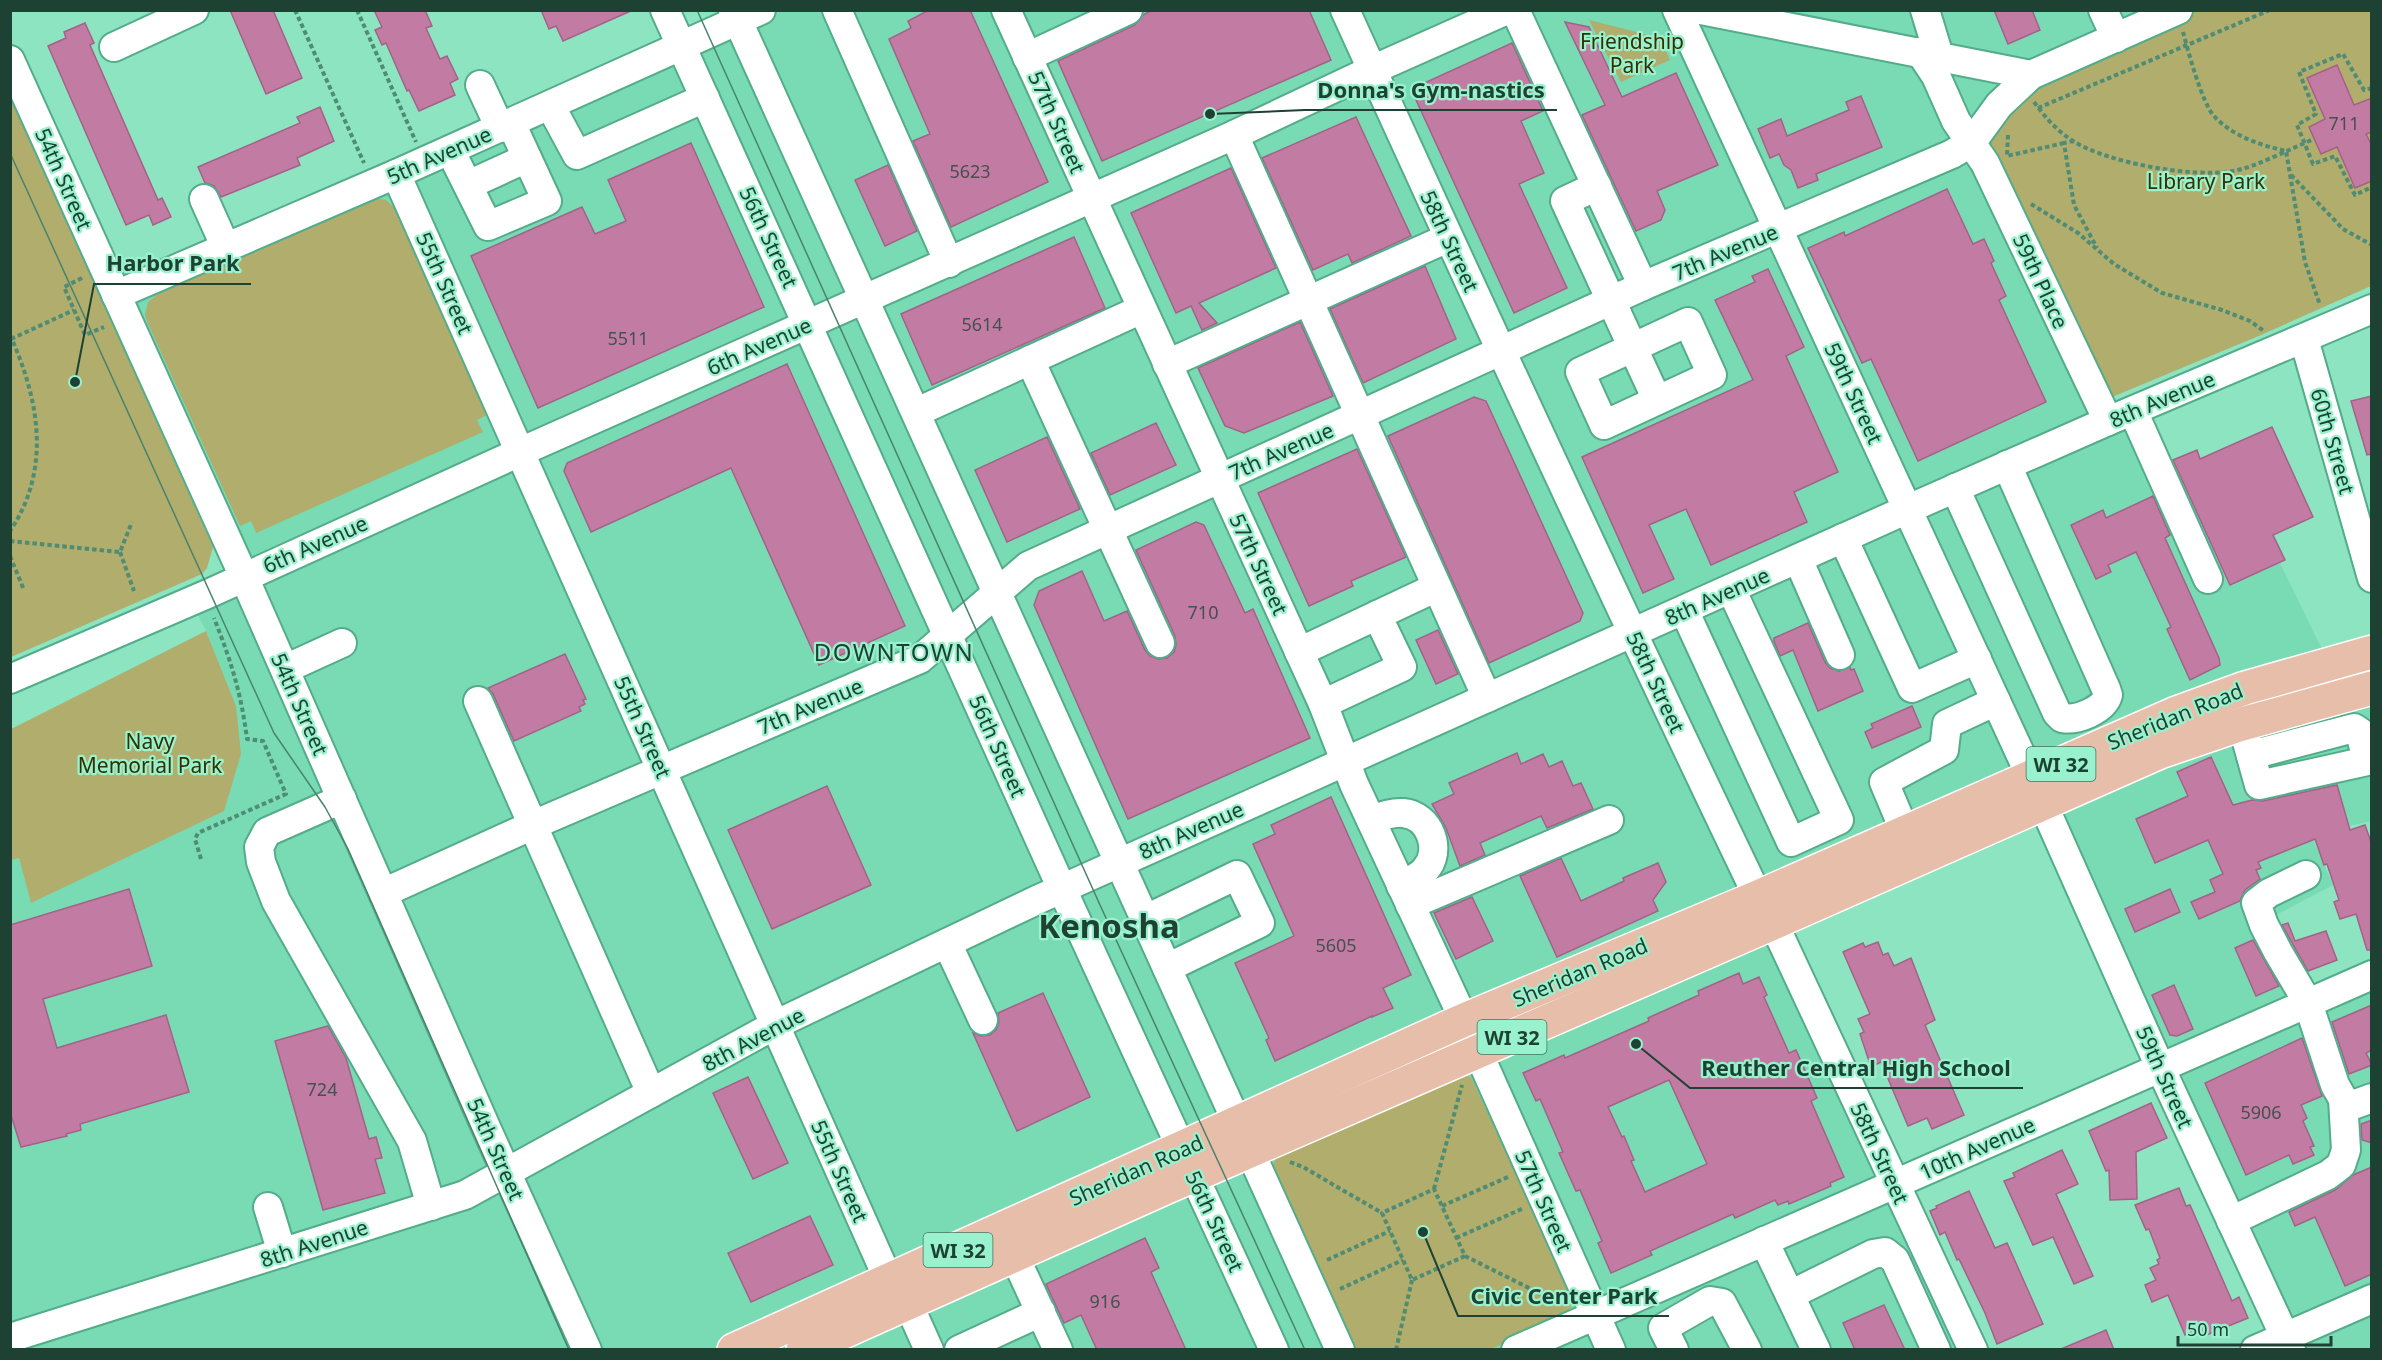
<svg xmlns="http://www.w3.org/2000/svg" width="2382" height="1360" viewBox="0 0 2382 1360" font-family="'Noto Sans',sans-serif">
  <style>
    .built { fill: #78dbb4 }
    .green { fill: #b0ad6d }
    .building { fill: #c27ca3; stroke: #a56187; stroke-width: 1.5; fill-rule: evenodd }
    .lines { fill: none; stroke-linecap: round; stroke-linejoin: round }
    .minor-casing { stroke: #53ac8a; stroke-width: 32 }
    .major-casing { stroke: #fff; stroke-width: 36 }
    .path { stroke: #508c74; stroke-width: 4; stroke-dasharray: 4.5 3; stroke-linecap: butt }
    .minor { stroke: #fff; stroke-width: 28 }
    .major { stroke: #e6beaa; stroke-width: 33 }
    .tram { stroke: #49836c; stroke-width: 1.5 }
    .labels { text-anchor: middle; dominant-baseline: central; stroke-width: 4.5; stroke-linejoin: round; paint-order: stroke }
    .number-label { font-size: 18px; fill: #465050 }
    .shield { fill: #99f2cd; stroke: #427762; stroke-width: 1.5 }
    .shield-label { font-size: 20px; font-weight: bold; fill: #1d4234 }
    .park-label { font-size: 21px; fill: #333103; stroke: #99f2cd }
    .street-label { font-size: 21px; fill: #1d4234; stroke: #99f2cd }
    .quarter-label { font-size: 24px; letter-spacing: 1.5px; fill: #1d4234; stroke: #99f2cd }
    .town-label { font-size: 33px; font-weight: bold; fill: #1d4234; stroke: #99f2cd }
    .leader { fill: none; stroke: #1d4234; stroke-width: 2 }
    .callout-dot { fill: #1d4234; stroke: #99f2cd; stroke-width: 2 }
    .callout-label { font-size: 22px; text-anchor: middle; font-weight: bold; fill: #1d4234; stroke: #99f2cd; stroke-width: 4.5; stroke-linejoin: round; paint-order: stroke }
  </style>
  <rect width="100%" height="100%" fill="#8ce5c0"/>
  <path class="built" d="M761 11H2178L2107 421 2143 406 2231 582 2280 563 2329 664 2371 652V821L2311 835 2333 885 2274 916 2319 998 2371 975V1349H2291L2050 819 1773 924 1973 1349 11 1350V860L19 858 31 902 236 706 206 631 191 601 244 577 116 295Z"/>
  <g class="green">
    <path d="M2190 11H2371V286L2261 335 2105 400 1982 142 2040 78Z"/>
    <path d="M1589 20 1660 38 1670 60 1621 82Z"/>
    <path d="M11 98 213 547 207 568 202 574 11 657Z"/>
    <path d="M374 198 386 200 395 208 487 415 477 420 483 432 256 533 251 521 240 526 148 324 145 315 148 302 161 291Z"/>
    <path d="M206 631 236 706 241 754 224 811 31 903 19 858 11 860V729Z"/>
    <path d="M1453 1072 1471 1077 1574 1299 1567 1316 1491 1349H1355L1273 1165 1280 1150Z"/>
  </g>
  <g class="building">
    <path d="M230 10H273L302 78 266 94Z"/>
    <path d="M374 10H425L432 26 426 28 440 59 447 56 458 79 450 83 455 95 419 111 409 90 407 91 386 43 382 45 375 30 382 27Z"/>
    <path d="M541 10H633L563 41 556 26 549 29Z"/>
    <path d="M929 10H970L1048 182 951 227 913 141 930 134 889 39 911 28 908 21Z"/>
    <path d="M1152 10H1309L1331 60 1102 161 1058 61 1135 25 1143 15Z"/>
    <path d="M1994 10H2032L2040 30 2008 44Z"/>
    <path d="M1565 22 1589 27 1622 97 1676 73 1718 165 1657 191 1665 210 1661 220 1636 231 1582 115 1605 105Z"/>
    <path d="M85 23 94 43 90 45 158 200 162 198 171 217 153 225 149 215 126 225 48 46 66 38 64 32Z"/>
    <path d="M1512 43 1543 111 1521 121 1544 173 1519 184 1567 288 1514 313 1411 89Z"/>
    <path d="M2337 65 2354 105 2372 98V132L2366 134 2372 146V181L2355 188 2337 147 2321 154 2309 127 2325 119 2307 78Z"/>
    <path d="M1861 96 1882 147 1816 174 1818 180 1798 188 1791 170 1784 165 1779 154 1770 158 1758 129 1781 119 1787 136 1849 110 1846 102Z"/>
    <path d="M320 107 334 141 297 158 300 165 221 197 214 186 205 183 198 167 300 123 297 117Z"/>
    <path d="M1356 117 1411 236 1352 263 1348 254 1313 270 1262 158Z"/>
    <path d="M691 143 764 307 538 408 471 256 582 207 595 234 626 221 608 180Z"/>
    <path d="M888 165 917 231 885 246 855 180Z"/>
    <path d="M1231 168 1276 268 1199 303 1217 323 1202 330 1191 306 1176 313 1131 213Z"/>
    <path d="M1947 189 1973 244 1984 239 1994 261 1991 263 2006 296 1999 300 2046 402 1918 461 1871 359 1862 363 1808 248 1844 232 1845 236Z"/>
    <path d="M1074 237 1105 308 932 385 901 314Z"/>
    <path d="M1425 266 1456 339 1363 383 1330 309Z"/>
    <path d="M1768 269 1804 347 1786 356 1838 472 1794 492 1807 522 1711 565 1686 509 1649 525 1674 579 1643 593 1582 457 1753 380 1715 300 1755 282 1752 276Z"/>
    <path d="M1300 322 1333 396 1244 433 1225 426 1198 368Z"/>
    <path d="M787 364 905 626 819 665 731 468 591 532 564 471 567 463Z"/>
    <path d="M2372 396V454L2367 455 2351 401Z"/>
    <path d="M1474 397 1486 401 1583 613 1580 621 1489 663 1388 436Z"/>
    <path d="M1156 423 1176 465 1110 495 1091 453Z"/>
    <path d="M2272 427 2313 517 2273 535 2285 560 2230 585 2173 460 2197 450 2200 459Z"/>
    <path d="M1047 437 1080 509 1007 542 975 470Z"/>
    <path d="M1357 449 1406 557 1351 581 1353 586 1309 606 1258 493Z"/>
    <path d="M2153 496 2170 535 2165 538 2219 658 2220 665 2190 680 2167 629 2171 627 2136 552 2108 565 2111 572 2096 579 2071 525 2103 510 2106 518Z"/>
    <path d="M1196 522 1204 525 1245 613 1253 609 1310 738 1128 819 1034 605 1039 591 1082 571 1104 621 1127 611 1145 650 1150 656 1158 659 1167 658 1174 652 1176 645 1175 636 1136 550Z"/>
    <path d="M1808 623 1825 662 1830 668 1839 671 1850 667 1851 670 1854 669 1863 691 1818 711 1793 650 1780 656 1774 641V638Z"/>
    <path d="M1438 630 1458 674 1436 684 1416 640Z"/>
    <path d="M565 654 586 699 583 700 585 704 579 707 581 711 514 741 493 694 488 688Z"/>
    <path d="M1912 706 1921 727 1872 748 1865 732 1873 728 1871 724Z"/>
    <path d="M1517 753 1521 764 1543 754 1549 767 1562 761 1573 786 1581 783 1593 809 1547 828 1541 816 1480 843 1485 855 1460 866 1446 828 1432 804 1454 794 1449 783Z"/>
    <path d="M2211 757 2233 805 2252 800 2263 801 2337 785 2350 830 2365 825 2372 845V950H2367L2356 914 2340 919 2334 902 2339 900 2327 864 2324 865 2315 839 2258 862 2261 868 2256 870 2260 879 2245 890 2240 901 2199 919 2191 902 2215 892 2210 880 2223 874 2208 840 2155 863 2136 819 2188 796 2177 772Z"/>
    <path d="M827 786 871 885 772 929 728 830Z"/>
    <path d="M1331 797 1411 975 1383 988 1393 1008 1372 1017V1016L1275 1061 1266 1040 1269 1038 1235 963 1294 936 1253 844 1275 834 1271 825Z"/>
    <path d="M1561 858 1581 901 1624 881 1623 878 1658 863 1666 882 1653 900 1658 911 1557 957 1520 876Z"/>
    <path d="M129 889 152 966 43 999 57 1048 166 1015 189 1092 80 1124 81 1130 66 1134 67 1136 21 1147 10 1112V925Z"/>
    <path d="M2170 889 2180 912 2135 932 2125 909Z"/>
    <path d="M1472 897 1493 941 1456 959 1434 913Z"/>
    <path d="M2288 923 2295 941 2326 931 2337 960 2308 971 2282 925Z"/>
    <path d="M2253 940 2279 986 2256 996 2235 948Z"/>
    <path d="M1878 942 1883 955 1888 953 1894 966 1911 958 1935 1020 1925 1025 1964 1115 1932 1129 1927 1118 1908 1126 1881 1062 1871 1067 1860 1034 1864 1032 1858 1019 1870 1014 1843 952 1863 943 1865 947Z"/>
    <path d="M1739 973 1743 984 1759 977 1767 995 1764 997 1789 1053 1796 1050 1817 1098 1811 1101 1844 1177 1830 1183 1831 1186 1789 1204 1788 1201 1778 1205 1775 1200 1735 1218 1733 1214 1650 1251 1652 1255 1611 1273 1598 1243 1602 1241 1580 1190 1576 1191 1559 1153 1563 1152 1540 1099 1536 1101 1523 1073 1564 1055 1565 1058 1649 1021 1648 1018 1699 995 1698 991ZM1669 1080 1707 1164 1645 1192 1631 1161 1634 1160 1624 1136 1622 1137 1608 1107Z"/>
    <path d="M2174 985 2193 1029 2177 1036 2170 1035 2152 995Z"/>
    <path d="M1043 993 1090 1097 1017 1131 973 1033 981 1036 990 1035 996 1030 999 1022 998 1013Z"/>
    <path d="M2372 1005V1050L2366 1053 2372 1065 2349 1074 2332 1022Z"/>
    <path d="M328 1026 346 1058 369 1139 376 1137 382 1158 375 1159 385 1193 323 1210 275 1041Z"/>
    <path d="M2302 1038 2322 1096 2301 1105 2307 1118 2303 1121 2314 1146 2310 1147 2314 1155 2293 1164 2289 1155 2246 1175 2205 1083Z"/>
    <path d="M748 1077 788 1163 753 1179 713 1093Z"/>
    <path d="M2151 1103 2167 1138 2136 1152 2137 1199 2110 1200 2109 1170 2106 1171 2089 1131Z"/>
    <path d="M2372 1120V1143L2362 1140 2361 1124Z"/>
    <path d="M2062 1150 2078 1184 2056 1194 2093 1276 2074 1284 2053 1237 2033 1245 2004 1181 2015 1177 2013 1173Z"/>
    <path d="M2372 1167V1274L2345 1286 2315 1217 2295 1226 2289 1212 2335 1190 2353 1175Z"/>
    <path d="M2179 1188 2186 1206 2190 1205 2232 1301 2239 1297 2248 1318 2204 1336 2200 1328 2185 1335 2168 1295 2152 1302 2145 1285 2156 1280 2150 1268 2159 1264 2157 1260 2160 1258 2149 1229 2146 1230 2135 1205Z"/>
    <path d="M1969 1191 1995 1248 2007 1243 2043 1324 1997 1344 1985 1313 1959 1259 1957 1260 1945 1232 1940 1235 1930 1211 1937 1208 1936 1206Z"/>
    <path d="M810 1216 833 1265 751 1302 728 1253Z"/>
    <path d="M1145 1238 1159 1268 1151 1272 1186 1350H1097L1081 1315 1064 1323 1046 1284Z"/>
    <path d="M1884 1305 1905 1350H1855L1843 1323Z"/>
    <path d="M2106 1330 2114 1350H2061V1349Z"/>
  </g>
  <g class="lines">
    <defs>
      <g id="minor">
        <path d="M665 10 1062 889 1274 1350"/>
        <path d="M733 10 1340 1350"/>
        <path d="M837 10 949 263"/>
        <path d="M1006 10 1323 704 1354 784 1464 1020"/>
        <path d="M1345 10C1480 307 1617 603 1758 897L1780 937 1973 1350"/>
        <path d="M1515 10 1643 286"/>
        <path d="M1677 10 2031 777"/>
        <path d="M1701 10 2031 75"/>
        <path d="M1925 10 1939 56"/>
        <path d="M2103 10 2116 38"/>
        <path d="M114 47 194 10"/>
        <path d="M1920 52 1936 76 1956 121 1985 163 2108 421"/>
        <path d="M1027 57 1128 10"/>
        <path d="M10 60 244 577 488 1132 587 1350"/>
        <path d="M480 85 500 128"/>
        <path d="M550 105 577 155 705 98"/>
        <path d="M1234 135 1487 698"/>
        <path d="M450 150 488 226 547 201 511 123"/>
        <path d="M396 174 889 1281"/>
        <path d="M468 185 527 158"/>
        <path d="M1597 186 1565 201 1657 400"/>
        <path d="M204 199 226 248"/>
        <path d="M116 295 396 174 761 10"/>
        <path d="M1688 322 1712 375 1604 425 1580 372Z"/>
        <path d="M2304 339 2372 578"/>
        <path d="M1030 360 1160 643"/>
        <path d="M1167 364 1448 238"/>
        <path d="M2133 411 2208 579"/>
        <path d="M917 412 1142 309"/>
        <path d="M1955 488 2057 713 2062 718C2077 721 2104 710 2108 695L2106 689 2007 465"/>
        <path d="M1843 538 1912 688 1977 659"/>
        <path d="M1798 559 1840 655"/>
        <path d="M1684 610 1791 842 1839 820 1731 589"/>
        <path d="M1299 652 1437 587"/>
        <path d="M285 669 342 643"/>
        <path d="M10 679 210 593 520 452 1234 135 1372 70 1507 10"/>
        <path d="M478 701 651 1093"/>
        <path d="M1323 704 1402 667 1377 615"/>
        <path d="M2242 724 2259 785 2372 760"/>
        <path d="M2251 755 2354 728 2360 732 2367 761"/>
        <path d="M342 799 267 832 259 847 261 862 276 901 412 1141 431 1206"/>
        <path d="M2043 804 2160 1067 2291 1350"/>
        <path d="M1371 820C1381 816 1392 812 1403 813 1430 815 1443 851 1425 870 1419 877 1409 881 1401 886"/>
        <path d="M1905 832 1884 782 1944 750 1947 724 1996 701"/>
        <path d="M2306 875 2269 893 2256 903 2264 925 2278 952 2308 1003 2335 1085 2343 1099 2353 1105 2372 1098"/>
        <path d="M383 893 533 825 920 659 1028 566 1643 286 1952 154 1972 142 1999 105 2031 75 2178 10"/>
        <path d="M1410 905 1609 820"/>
        <path d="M1144 920 1237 875 1260 923 1167 968"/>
        <path d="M947 943 983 1020"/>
        <path d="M1478 1052 1611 1350"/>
        <path d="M268 1207 282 1253"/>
        <path d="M2231 1221 2328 1175 2341 1165 2346 1150 2343 1099"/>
        <path d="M1764 1241 1816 1350"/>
        <path d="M1014 1255 1058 1350"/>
        <path d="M1790 1295 1873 1254 1885 1252 1895 1260 1936 1350"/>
        <path d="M908 1303 929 1350"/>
        <path d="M10 1338 465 1195 775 1025 1039 899 1908 509 2108 421 2372 309"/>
        <path d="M959 1350 1041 1312"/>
        <path d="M1516 1350 2372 975"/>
        <path d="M1674 1350 1663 1328 1710 1301 1722 1303 1747 1350"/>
        <path d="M2255 1350 2372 1299"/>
      </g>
      <g id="major">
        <path d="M734 1350 1464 1020 1758 897 2174 714 2245 688 2372 652"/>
        <path d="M803 1350 1167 1187 1773 923 2160 752 2242 724 2372 688"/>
      </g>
    </defs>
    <use href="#minor" class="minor-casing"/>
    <use href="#major" class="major-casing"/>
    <g class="path">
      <path d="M295 10 364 163"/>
      <path d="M357 10 416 142"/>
      <path d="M2183 32C2188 51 2202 103 2214 116 2232 136 2260 145 2286 151L2305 262 2320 305"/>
      <path d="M2372 88 2364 90 2343 54 2299 72 2316 114 2297 125 2313 164 2335 156 2355 195 2372 187"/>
      <path d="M2034 102C2045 117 2057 131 2073 141 2108 163 2192 178 2233 171 2256 167 2292 148 2314 139"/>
      <path d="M2038 108 2270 10"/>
      <path d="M2008 135 2007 156 2064 143"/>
      <path d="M2074 141 2064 143 2074 205 2097 248"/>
      <path d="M2291 175 2343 229 2372 245"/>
      <path d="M2031 204 2078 233 2114 264 2162 293 2222 310 2250 321 2264 331"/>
      <path d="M82 278 64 287 85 335 104 327"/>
      <path d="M10 335C39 399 52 469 10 531"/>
      <path d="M11 339 74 310"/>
      <path d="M10 541 120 552 132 522"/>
      <path d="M120 552 134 591"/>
      <path d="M10 556 24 590"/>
      <path d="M201 859 195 839 198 833 286 794 263 741 247 739C241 692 231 661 214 618"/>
      <path d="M1290 1162 1303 1167 1382 1213"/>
      <path d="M1434 1189 1462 1085"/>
      <path d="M1442 1206 1508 1177"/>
      <path d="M1456 1238 1524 1208"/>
      <path d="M1465 1256 1412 1280 1382 1213 1434 1189 1465 1256 1561 1304"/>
      <path d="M1327 1260 1390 1231"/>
      <path d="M1340 1289 1403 1260"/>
      <path d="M1396 1350 1412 1280"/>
    </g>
    <use href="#minor" class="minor"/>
    <use href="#major" class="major"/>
    <g class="tram">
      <path d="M697 10 1100 905 1305 1350"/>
      <path d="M10 153 274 733 325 807 348 849 569 1350"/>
    </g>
  </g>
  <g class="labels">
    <g class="number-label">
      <text x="2344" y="123">711</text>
      <text x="970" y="171">5623</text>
      <text x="982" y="324">5614</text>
      <text x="628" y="338">5511</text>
      <text x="1203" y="612">710</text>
      <text x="1336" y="945">5605</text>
      <text x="322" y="1089">724</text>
      <text x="2261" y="1112">5906</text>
      <text x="1105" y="1301">916</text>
    </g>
    <g class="shield">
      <rect x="2026.5" y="747" width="69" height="34" rx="4.5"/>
      <rect x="1477.5" y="1020" width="69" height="34" rx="4.5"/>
      <rect x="923.5" y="1233" width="69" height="34" rx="4.5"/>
    </g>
    <g class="shield-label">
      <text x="2061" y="764">WI 32</text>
      <text x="1512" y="1037">WI 32</text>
      <text x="958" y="1250">WI 32</text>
    </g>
    <g class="park-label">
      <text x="1632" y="41">Friendship<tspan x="1632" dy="24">Park</tspan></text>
      <text x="2206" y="181">Library Park</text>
      <text x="150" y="741">Navy<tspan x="150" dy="24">Memorial Park</tspan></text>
    </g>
    <g class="street-label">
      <text transform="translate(1057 122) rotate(66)">57th Street</text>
      <text transform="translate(439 155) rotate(-24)">5th Avenue</text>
      <text transform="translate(64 179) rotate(66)">54th Street</text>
      <text transform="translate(769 237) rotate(65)">56th Street</text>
      <text transform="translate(1450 241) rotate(65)">58th Street</text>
      <text transform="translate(1725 252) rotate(-23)">7th Avenue</text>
      <text transform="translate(2041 281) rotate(65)">59th Place</text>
      <text transform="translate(445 283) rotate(66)">55th Street</text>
      <text transform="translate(759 346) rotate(-24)">6th Avenue</text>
      <text transform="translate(1854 393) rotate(65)">59th Street</text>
      <text transform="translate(2162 399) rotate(-23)">8th Avenue</text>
      <text transform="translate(2333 441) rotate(74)">60th Street</text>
      <text transform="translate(1281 451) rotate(-24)">7th Avenue</text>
      <text transform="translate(315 544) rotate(-24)">6th Avenue</text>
      <text transform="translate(1259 564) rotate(65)">57th Street</text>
      <text transform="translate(1717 596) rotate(-24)">8th Avenue</text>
      <text transform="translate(1656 682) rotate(65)">58th Street</text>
      <text transform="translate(300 704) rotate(66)">54th Street</text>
      <text transform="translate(810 706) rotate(-23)">7th Avenue</text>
      <text transform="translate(2175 716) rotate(-22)">Sheridan Road</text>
      <text transform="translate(643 727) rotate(66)">55th Street</text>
      <text transform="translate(998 746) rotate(66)">56th Street</text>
      <text transform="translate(1191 830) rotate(-24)">8th Avenue</text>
      <text transform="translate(1580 972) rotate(-23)">Sheridan Road</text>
      <text transform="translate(753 1039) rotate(-28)">8th Avenue</text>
      <text transform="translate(2165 1077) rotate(66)">59th Street</text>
      <text transform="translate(1977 1148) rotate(-24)">10th Avenue</text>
      <text transform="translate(496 1149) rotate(66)">54th Street</text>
      <text transform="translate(1880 1153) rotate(65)">58th Street</text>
      <text transform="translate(1136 1170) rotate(-24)">Sheridan Road</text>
      <text transform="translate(840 1171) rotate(66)">55th Street</text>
      <text transform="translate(1544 1201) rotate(66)">57th Street</text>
      <text transform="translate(1215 1221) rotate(65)">56th Street</text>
      <text transform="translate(314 1243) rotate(-18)">8th Avenue</text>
    </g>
    <g class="quarter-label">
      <text x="894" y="651">DOWNTOWN</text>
    </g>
    <g class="town-label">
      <text x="1109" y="925">Kenosha</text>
    </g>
  </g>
  <path class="leader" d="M1210 114L1305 110H1557M75 382L94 284H251M1636 1044L1690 1088H2023M1423 1232L1458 1316H1669"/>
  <g class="callout-dot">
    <circle cx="1210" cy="114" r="6"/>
    <circle cx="75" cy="382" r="6"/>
    <circle cx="1636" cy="1044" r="6"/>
    <circle cx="1423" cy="1232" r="6"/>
  </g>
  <g class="callout-label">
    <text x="1431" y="98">Donna's Gym-nastics</text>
    <text x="173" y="271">Harbor Park</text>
    <text x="1856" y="1076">Reuther Central High School</text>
    <text x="1564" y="1304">Civic Center Park</text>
  </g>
  <rect width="2382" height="1360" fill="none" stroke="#1d4234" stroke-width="24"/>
  <path d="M2178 1336v9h153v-9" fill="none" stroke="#1d4234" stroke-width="3"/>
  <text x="2187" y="1336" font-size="18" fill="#1d4234" stroke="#99f2cd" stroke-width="4.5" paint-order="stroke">50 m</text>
</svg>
